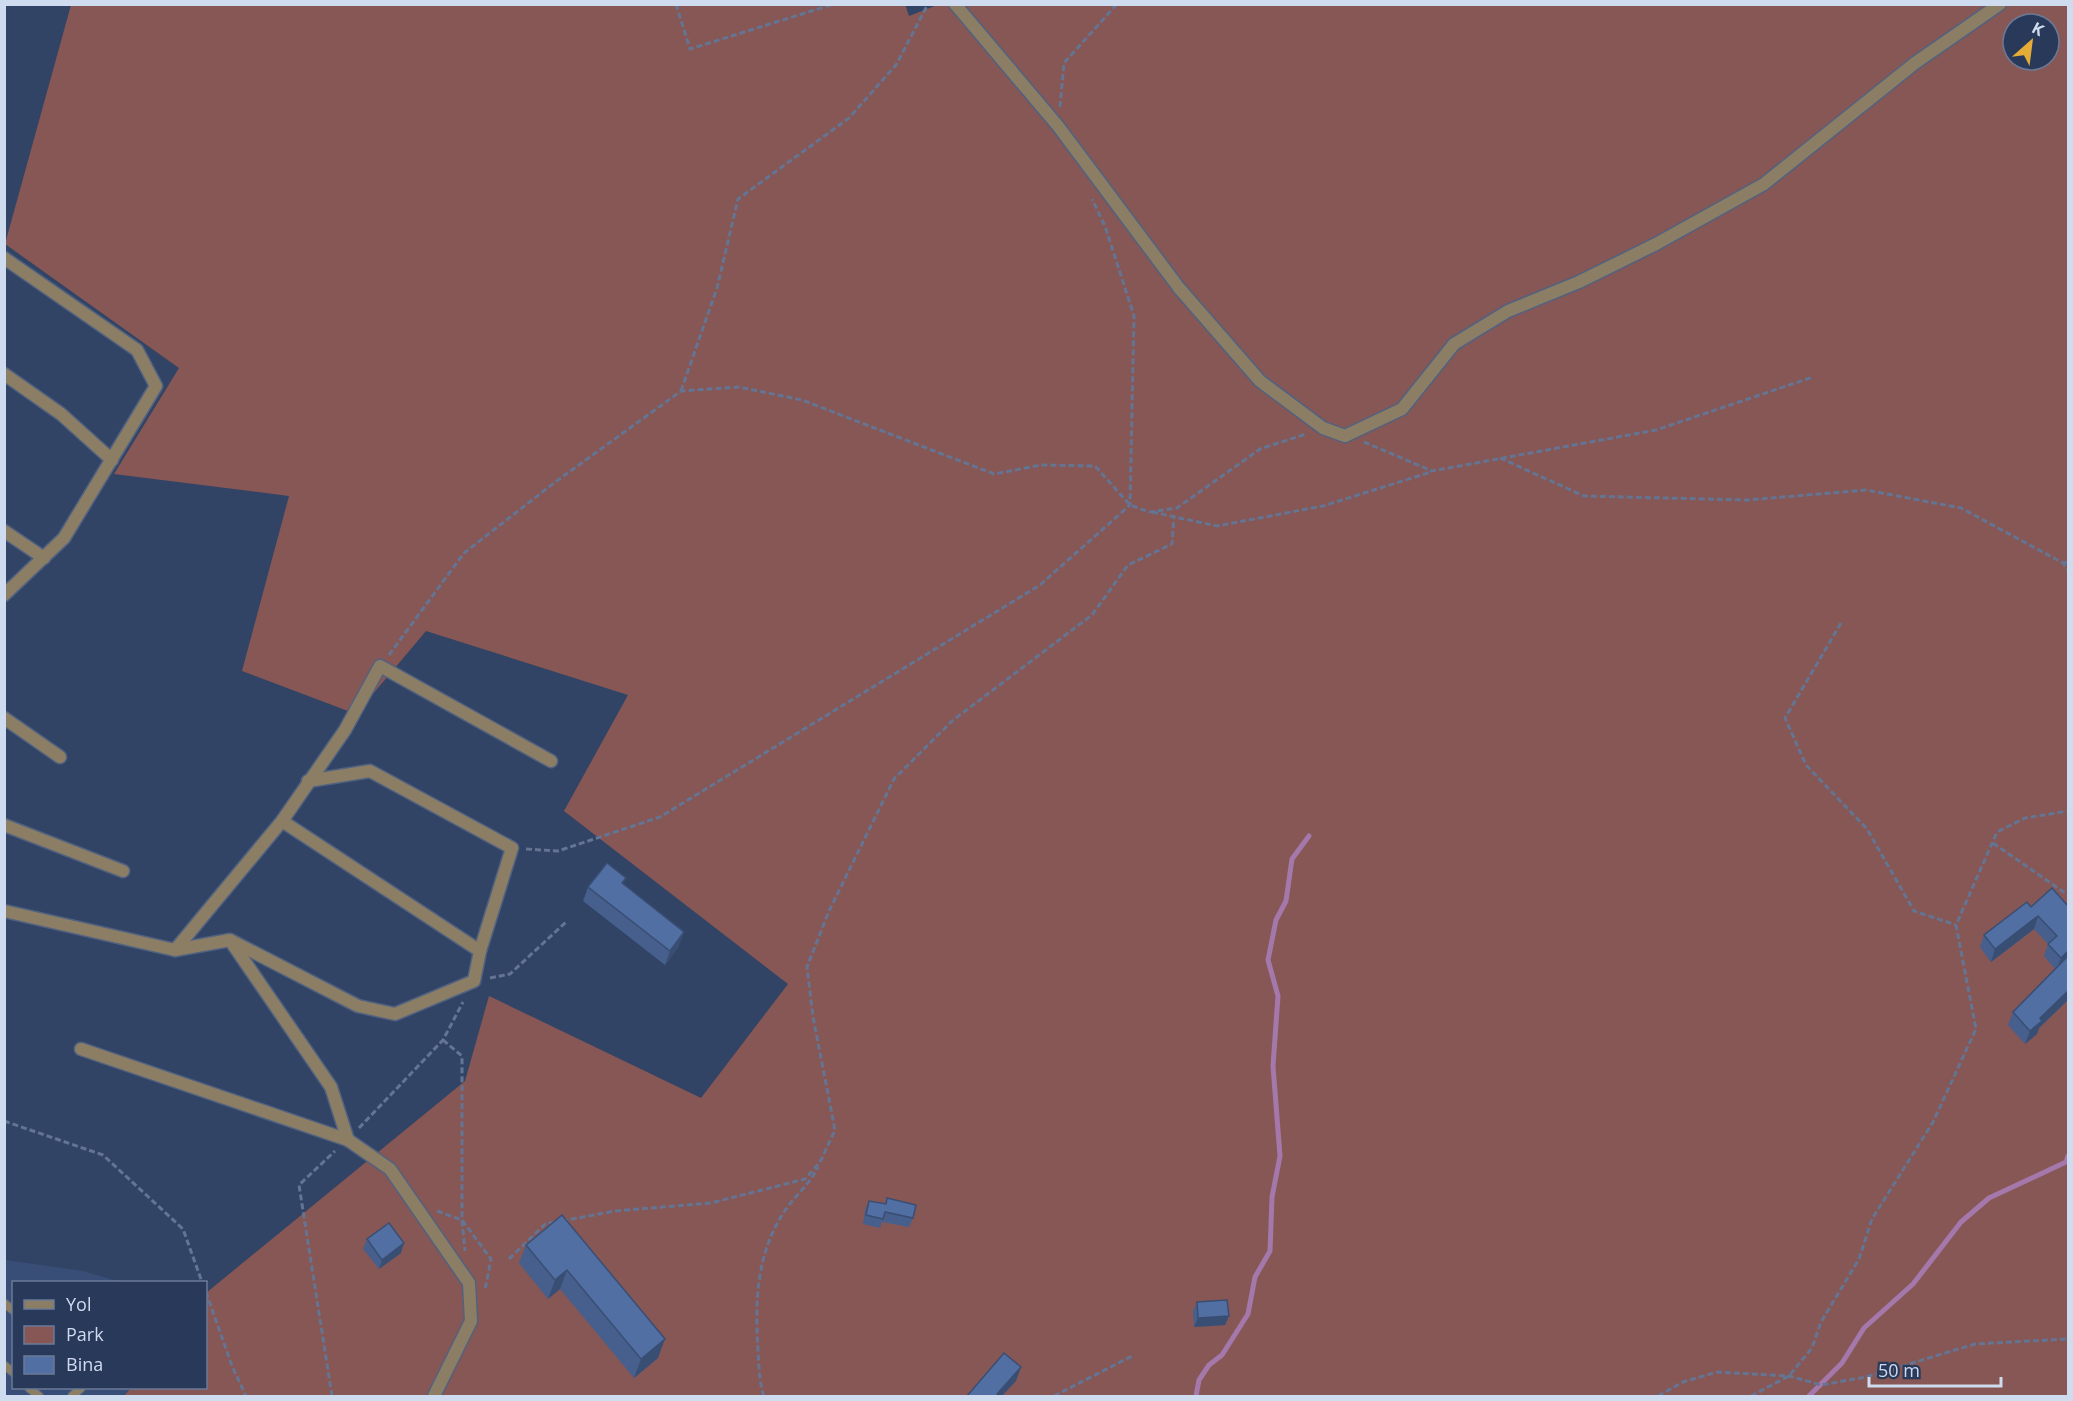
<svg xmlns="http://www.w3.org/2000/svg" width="2073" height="1401" viewBox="0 0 2073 1401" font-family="'Open Sans',sans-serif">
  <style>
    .built { fill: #394e76 }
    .green { fill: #865755; fill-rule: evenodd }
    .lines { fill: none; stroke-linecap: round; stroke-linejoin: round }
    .stream { stroke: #a578ac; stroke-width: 5 }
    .lane-casing { stroke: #516281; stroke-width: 10 }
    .street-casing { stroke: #516281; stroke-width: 15 }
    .path { stroke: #647492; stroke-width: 3; stroke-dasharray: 6 3; stroke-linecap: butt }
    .lane { stroke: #8c7e64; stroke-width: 8 }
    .street { stroke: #8c7e64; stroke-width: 12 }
    .wall { fill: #475f8d }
    .shaded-wall { fill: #394e73 }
    .building { fill: #526fa4; stroke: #394e73; stroke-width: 1.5 }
  </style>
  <rect width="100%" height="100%" fill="#324466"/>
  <path class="built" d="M5 1260 83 1271 120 1282H14V1388H131L124 1396H5Z"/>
  <path class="green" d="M905 4 909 16 940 4 2068 5V1396H124L131 1388H206V1293L465 1081 489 996 701 1098 788 984 564 811 628 695 426 631 356 714 242 671 289 496 114 474 179 368 5 244 71 5ZM2013 24H2049V60H2013Z"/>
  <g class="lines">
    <g class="stream">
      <path d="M1196 1396 1199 1380 1209 1365 1222 1355 1248 1314 1255 1277 1270 1251 1272 1197 1280 1156 1273 1066 1278 996 1268 960 1276 920 1286 901 1292 859 1309 836"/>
      <path d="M1809 1396 1842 1363 1864 1328 1913 1284 1961 1222 1989 1198 2066 1162 2068 1156"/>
    </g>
    <defs>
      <g id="lane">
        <path d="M4 1303 14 1311"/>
        <path d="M4 1365 14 1373"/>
        <path d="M29 1388 39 1396"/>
        <path d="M72 1396 81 1388"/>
      </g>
      <g id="street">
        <path d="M955 4 1058 126 1179 288 1260 381 1323 428 1345 436 1402 409 1454 344 1508 311 1579 282 1656 244 1764 184 1915 63 2000 4"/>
        <path d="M4 258 137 350 156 386 64 538 4 595"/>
        <path d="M4 374 61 414 112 460"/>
        <path d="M4 531 44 558"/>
        <path d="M4 718 60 757"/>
        <path d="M282 821 480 951"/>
        <path d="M4 825 123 871"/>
        <path d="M4 911 175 950 230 940 358 1006 395 1014 474 981 480 951 512 848 370 771 308 781"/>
        <path d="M232 943 331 1087 348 1140"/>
        <path d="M175 950 282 821 345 730 380 666 551 761"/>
        <path d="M81 1049 348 1140 390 1169 469 1283 471 1321 434 1396"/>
      </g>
    </defs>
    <use href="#lane" class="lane-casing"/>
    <use href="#street" class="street-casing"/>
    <g class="path">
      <path d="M676 4 690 49 834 4"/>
      <path d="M1060 107 1064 63 1117 4"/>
      <path d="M681 391 717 288 738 199 849 118 896 65 928 4"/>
      <path d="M1364 442 1432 471 1656 430 1813 377"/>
      <path d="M1500 458 1584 496 1748 500 1866 490 1961 508 2063 563 2068 570"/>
      <path d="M1152 512 1217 526 1323 506 1431 472"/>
      <path d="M2063 563 2068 562"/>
      <path d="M1841 623 1785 718 1806 765 1867 829 1914 911 1956 925"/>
      <path d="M389 655 464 553 554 483 681 391 739 387 802 400 994 474 1041 465 1095 466 1130 505 1149 512 1177 508 1260 449 1306 434"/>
      <path d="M1993 843 2068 895"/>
      <path d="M526 849 558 851 660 817 1040 585 1130 505 1134 316 1105 226 1092 199"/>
      <path d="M490 978 510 974 566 922"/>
      <path d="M443 1040 462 1056V1220L465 1251"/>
      <path d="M4 1121 103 1155 183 1229 202 1282"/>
      <path d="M359 1128 443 1040 463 1002"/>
      <path d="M437 1211 462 1220 491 1259 485 1290"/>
      <path d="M562 1221 615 1211 711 1203 805 1179 820 1162 835 1130 813 1017 807 967 829 911 894 779 952 721 1092 615 1128 565 1172 544 1174 517"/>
      <path d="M509 1259 545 1224 556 1222"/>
      <path d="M206 1292 232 1366 246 1396"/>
      <path d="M332 1396 299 1185 335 1151"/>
      <path d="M764 1396C759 1382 759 1366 758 1350 755 1303 756 1257 782 1215 792 1198 809 1186 818 1167"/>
      <path d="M1054 1396 1134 1355"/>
      <path d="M1658 1396 1683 1382 1717 1372 1789 1376 1821 1385 1866 1377 1975 1344 2068 1339"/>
      <path d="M1751 1396 1789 1376 1812 1348 1821 1322 1859 1259 1872 1219 1933 1122 1976 1029 1956 925 1997 832 2025 818 2068 811"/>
    </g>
    <use href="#lane" class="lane"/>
    <use href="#street" class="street"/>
  </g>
  <g class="wall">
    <path d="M623 885 679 946 665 965 583 901 588 887Z"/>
    <path d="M2052 888 2068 1000 2039 1028 2037 1034 2025 1044 2008 1025 2013 1012 2055 969 2044 956 2048 944 2034 929 1991 962 1980 947 1984 935 2031 907Z"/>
    <path d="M887 1198 913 1218 909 1227 882 1222 880 1228 863 1224 865 1210 869 1201 885 1204Z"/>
    <path d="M562 1215 658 1358 634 1378 560 1289 548 1299 519 1263 526 1245Z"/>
    <path d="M367 1239 401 1253 379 1269 363 1249Z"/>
    <path d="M1197 1302 1229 1316 1225 1325 1194 1327 1193 1311Z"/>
  </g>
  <g class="shaded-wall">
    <path d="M2038 916 2034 929 1991 962 1995 949Z"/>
    <path d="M684 932 679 946 665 965 670 951Z"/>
    <path d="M2068 951V960L2056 971 2061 958Z"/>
    <path d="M2068 991V1000L2039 1028 2037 1034 2025 1044 2030 1031 2040 1018Z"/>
    <path d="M404 1243 401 1253 379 1269 382 1260Z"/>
    <path d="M567 1270 560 1289 548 1299 555 1280Z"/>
    <path d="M1229 1316 1225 1325 1194 1327 1198 1318Z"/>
    <path d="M665 1339 658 1358 634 1378 641 1359Z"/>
    <path d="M1021 1367 1016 1381 1002 1396H996Z"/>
  </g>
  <g class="building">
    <path d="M607 863 626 878 622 883 684 932 670 951 588 887Z"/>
    <path d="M2052 888 2068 906V951L2061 958 2048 944 2057 936 2038 916 1995 949 1984 935 2027 902 2031 907Z"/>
    <path d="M2068 956V991L2040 1018 2042 1021 2030 1031 2013 1012Z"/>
    <path d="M887 1198 916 1205 913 1218 885 1212 883 1219 866 1215 869 1201 886 1204Z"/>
    <path d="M562 1215 665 1339 641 1359 567 1270 555 1280 526 1245Z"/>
    <path d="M389 1223 404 1243 382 1260 367 1239Z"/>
    <path d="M1227 1300 1229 1316 1198 1318 1197 1302Z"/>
    <path d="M1004 1353 1021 1367 997 1394 1000 1396H967Z"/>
  </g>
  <rect width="2073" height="1401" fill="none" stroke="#cfdbef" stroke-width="12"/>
  <rect x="12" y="1281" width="195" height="108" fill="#28395a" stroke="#6b7a96" stroke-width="1.5"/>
  <rect x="24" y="1300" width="30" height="9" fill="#8c7e64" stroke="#6b7a96" stroke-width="1.5"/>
  <text x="66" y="1311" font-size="18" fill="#cfdbef">Yol</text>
  <rect x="24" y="1326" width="30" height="18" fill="#865755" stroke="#6b7a96" stroke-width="1.5"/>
  <text x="66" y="1341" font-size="18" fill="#cfdbef">Park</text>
  <rect x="24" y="1356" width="30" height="18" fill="#526fa4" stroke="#6b7a96" stroke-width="1.5"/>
  <text x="66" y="1371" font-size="18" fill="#cfdbef">Bina</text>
  <g transform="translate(2031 42) rotate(28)"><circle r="28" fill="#28395a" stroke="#6b7a96" stroke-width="1.5"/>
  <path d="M0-4.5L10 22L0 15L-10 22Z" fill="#e5ad35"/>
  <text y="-9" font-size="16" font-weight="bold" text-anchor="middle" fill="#cfdbef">K</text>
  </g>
  <path d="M1869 1377v9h132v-9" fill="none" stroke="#cfdbef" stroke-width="3"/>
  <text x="1878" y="1377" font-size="18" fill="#cfdbef" stroke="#28395a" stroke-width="4.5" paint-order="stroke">50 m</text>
</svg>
